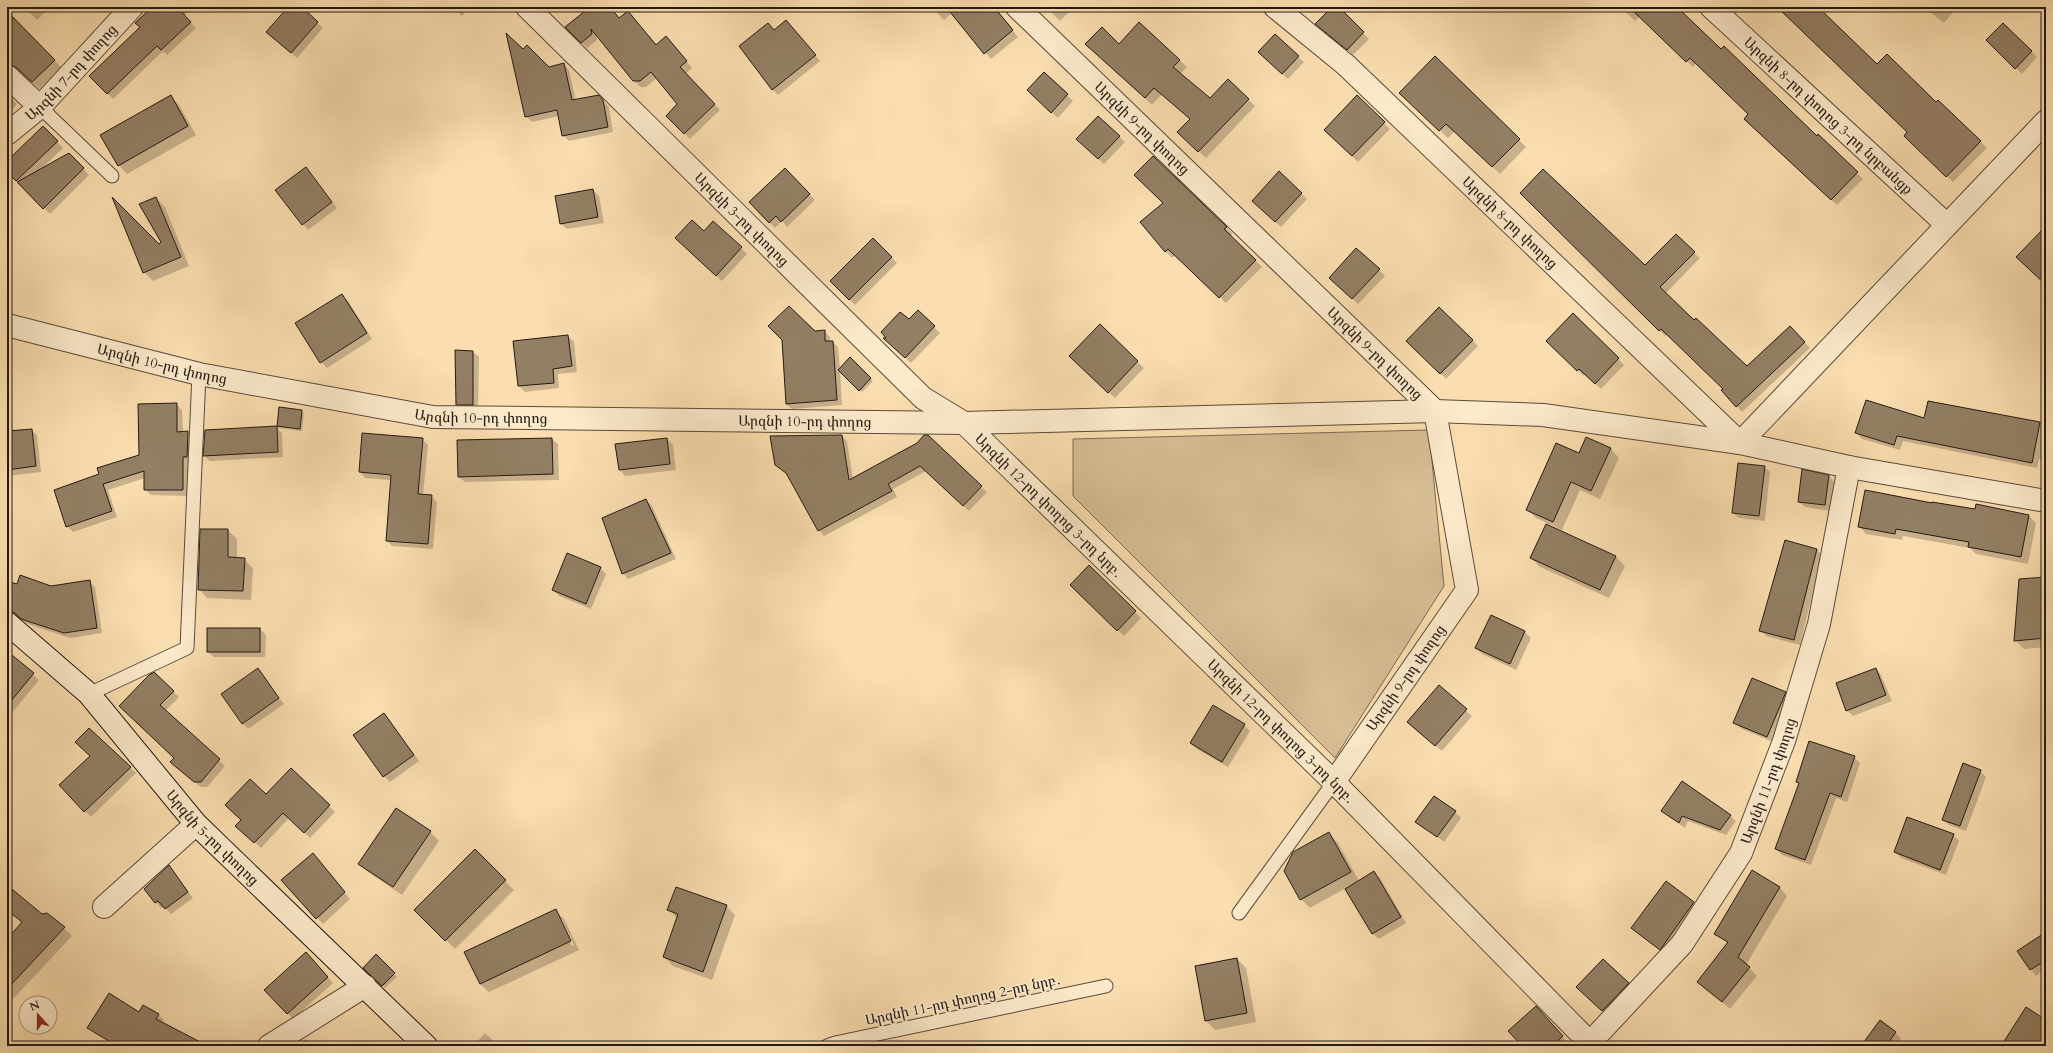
<svg xmlns="http://www.w3.org/2000/svg" width="2053" height="1053" viewBox="0 0 2053 1053" font-family="Cardo,'Noto Serif Armenian',serif">
  <style>
    .green { fill: #d6bd94; stroke: #7d6b54 }
    .shadow { fill: #0003; fill-rule: evenodd }
    .building { fill: #937f64; stroke: #241913 }
    .lines { fill: none; stroke-linecap: round; stroke-linejoin: round }
    .lane-casing { stroke: #5a4a3a; stroke-width: 15 }
    .street-casing { stroke: #5a4a3a; stroke-width: 24 }
    .secondary-casing { stroke: #241913; stroke-width: 24 }
    .lane { stroke: #fceacb; stroke-width: 13 }
    .street { stroke: #fceacb; stroke-width: 22 }
    .secondary { stroke: #fceacb; stroke-width: 22 }
    .labels { text-anchor: middle; dominant-baseline: central; stroke-width: 3.5; stroke-linejoin: round; paint-order: stroke }
    .street-label { font-size: 14px; fill: #241913; stroke: #fceacb }
  </style>
  <rect width="100%" height="100%" fill="#fadeaf"/>
  <filter id="stains"><feTurbulence type="fractalNoise" baseFrequency=".005" numOctaves="4"/><feColorMatrix values="0 0 0 0 .2 0 0 0 0 .09 0 0 0 0 .02 0 0 0 .5 -.17"/></filter>
  <radialGradient id="worn" r=".72"><stop offset=".6" stop-color="#630" stop-opacity="0"/><stop offset="1" stop-color="#630" stop-opacity=".3"/></radialGradient>
  <path class="green" d="M1429 430 1444 586 1335 758 1073 496V439Z"/>
  <g class="shadow">
    <path d="M24 7H50L37 20Z"/>
    <path d="M153 7H192L184 16 196 28 167 55 163 51 113 99 91 76 141 27Z"/>
    <path d="M290 7H300L323 28 297 58 273 37Z"/>
    <path d="M452 7H470L462 16Z"/>
    <path d="M591 7H610L620 19 628 12 657 45 672 43 692 68 685 74 720 110 690 139 667 116 679 105 657 78 646 87H640L596 34 597 40 587 48 566 27Z"/>
    <path d="M932 7H958L944 20Z"/>
    <path d="M984 7H993L1018 37 991 59 962 25Z"/>
    <path d="M1046 7H1074L1060 21Z"/>
    <path d="M1333 7H1337L1369 39 1353 55 1322 29Z"/>
    <path d="M1620 7H1675L1721 51 1817 137 1818 136 1863 179 1837 205 1751 125 1750 115 1696 63 1693 67 1640 16 1635 21Z"/>
    <path d="M1778 7H1822L1819 9 1877 65 1937 103 1938 101 1987 148 1953 182 1905 136 1908 132Z"/>
    <path d="M1932 7H1952L1955 10 1944 23 1929 11Z"/>
    <path d="M14 20 61 67 40 89 18 71H11L7 73V27Z"/>
    <path d="M2003 24 2037 57 2022 74 1988 40Z"/>
    <path d="M791 27 820 61 778 95 772 89 774 31Z"/>
    <path d="M1119 45 1179 60 1187 67 1180 74 1210 99 1228 80 1255 106 1206 158 1186 139 1191 119 1162 94 1152 105 1094 51Z"/>
    <path d="M1298 57 1304 62 1288 79 1265 58Z"/>
    <path d="M1435 57 1526 147 1500 174 1455 131 1448 138 1401 93Z"/>
    <path d="M563 64 569 70 576 101 598 96 609 107 613 132 569 141 563 135 559 116 532 122 526 116 549 68Z"/>
    <path d="M7 94 17 104 7 116Z"/>
    <path d="M1067 95 1073 101 1058 118 1034 96Z"/>
    <path d="M170 96 179 105 196 135 127 174 119 165Z"/>
    <path d="M1357 97 1390 129 1358 162 1325 130Z"/>
    <path d="M1099 117 1125 142 1104 164 1078 139Z"/>
    <path d="M43 127 63 148 40 170 69 154 89 175 50 214 7 171V163Z"/>
    <path d="M2046 148V156L2042 152Z"/>
    <path d="M1153 157 1233 234 1230 236 1262 267 1226 303 1176 255 1172 258 1165 251 1164 203Z"/>
    <path d="M306 168 337 208 308 230 303 224Z"/>
    <path d="M785 169 815 200 787 227 782 221 775 228 750 202Z"/>
    <path d="M1279 173 1307 199 1281 227 1259 207Z"/>
    <path d="M593 190 599 196 604 223 567 229 561 224Z"/>
    <path d="M1521 193 1645 267 1694 253 1700 258 1665 294 1747 367 1790 327 1810 348 1742 412 1722 391 1724 389 1667 334 1665 336Z"/>
    <path d="M156 198 165 207 189 266 153 281 144 272 162 242Z"/>
    <path d="M714 222 747 254 722 281 682 244 704 232Z"/>
    <path d="M873 239 897 263 855 305 831 281Z"/>
    <path d="M1379 270 1385 276 1358 304 1336 283Z"/>
    <path d="M342 295 348 301 372 339 327 368 321 362Z"/>
    <path d="M1439 308 1478 346 1446 379 1407 341Z"/>
    <path d="M918 311 940 333 911 363 890 344Z"/>
    <path d="M1573 314 1624 365 1601 389 1585 374 1584 376 1547 341Z"/>
    <path d="M1100 326 1144 368 1115 398 1077 362Z"/>
    <path d="M824 331 830 337V342H833L838 347 840 369 850 358 873 381 862 392 840 370 842 405 792 409 786 404 782 339Z"/>
    <path d="M568 336 574 342 577 372 558 374 559 388 525 392 519 386 514 342Z"/>
    <path d="M473 352 479 357 478 410H463L457 404Z"/>
    <path d="M1928 402 2046 424V460L2039 459 2037 468 1903 441 1900 450 1862 439 1857 433 1925 419Z"/>
    <path d="M176 404 182 410 183 432H188L194 438 188 496 151 495 145 489V478L108 490 117 517 73 532 67 526 100 475 140 456Z"/>
    <path d="M280 408 301 411 304 413 302 431 277 428 282 433 283 457 210 461 204 456 206 431 278 427Z"/>
    <path d="M31 430 37 435 41 472 7 476V432Z"/>
    <path d="M841 436 847 441 853 479 918 444 987 492 969 511 926 471 893 489 897 497 824 536 819 530 789 475 776 464Z"/>
    <path d="M422 439 428 445 423 495 431 496 437 502 433 549 392 546 387 540 391 480 365 478 360 472Z"/>
    <path d="M552 439 558 444 559 480 465 482 459 477Z"/>
    <path d="M667 439 673 445 676 470 625 476 620 470Z"/>
    <path d="M1611 449 1619 458 1600 499 1580 490 1562 530 1536 518 1527 509 1579 455Z"/>
    <path d="M1764 467 1770 472 1765 521 1739 518 1733 513Z"/>
    <path d="M1829 476 1834 482 1830 511 1805 507 1799 502Z"/>
    <path d="M646 500 652 506 676 559 628 579 623 573Z"/>
    <path d="M1933 504 2029 516 2036 523 2028 564 1976 554 1970 548 1903 536 1902 540 1866 534 1859 526Z"/>
    <path d="M1546 525 1616 557 1625 566 1609 598 1540 567 1531 558Z"/>
    <path d="M228 530 237 539V559H244L253 568 251 600 207 598 199 589Z"/>
    <path d="M1817 550 1822 555 1800 645 1766 636 1761 630Z"/>
    <path d="M1089 567 1141 618 1124 636 1071 585Z"/>
    <path d="M600 568 606 574 591 609 559 596 553 590Z"/>
    <path d="M2046 578V647L2024 649 2015 640Z"/>
    <path d="M89 581 95 587 102 633 70 638 28 624 16 616H7V584L51 587Z"/>
    <path d="M1491 616 1525 632 1531 638 1516 670 1482 654 1476 648Z"/>
    <path d="M260 629 266 635 265 657H214L208 652Z"/>
    <path d="M17 661 39 680 7 719V673Z"/>
    <path d="M1876 669 1881 675 1892 701 1853 716 1847 710Z"/>
    <path d="M258 670 284 704 248 729 242 723Z"/>
    <path d="M154 673 179 697 165 711 225 766 207 787H201L178 768 175 759 120 706Z"/>
    <path d="M1439 687 1472 716 1442 751 1415 728Z"/>
    <path d="M1785 693 1791 699 1773 742 1740 728 1734 722Z"/>
    <path d="M384 714 419 761 390 782 384 776Z"/>
    <path d="M1244 725 1250 731 1228 767 1197 749 1191 743Z"/>
    <path d="M89 729 136 773 91 817 60 785 91 756Z"/>
    <path d="M1854 757 1860 763 1847 802 1836 798 1811 865 1782 855 1776 849 1800 785 1797 782Z"/>
    <path d="M291 770 335 812 310 838 289 818 261 848 243 831 266 795Z"/>
    <path d="M1980 771 1986 777 1966 831 1949 825 1943 820Z"/>
    <path d="M1662 811 1730 816 1736 821 1726 835 1688 821 1685 828Z"/>
    <path d="M1455 812 1461 818 1444 842 1417 821Z"/>
    <path d="M430 832 439 841 402 895 368 872 359 863Z"/>
    <path d="M1329 834 1338 843 1359 881 1374 873 1380 878 1406 923 1379 939 1373 934 1346 888 1310 908 1301 899Z"/>
    <path d="M1953 835 1959 841 1946 875 1901 858 1895 852Z"/>
    <path d="M475 851 514 890 455 949 416 910Z"/>
    <path d="M319 860 350 899 323 924 283 881Z"/>
    <path d="M169 867 193 898 171 914 164 906 161 908 146 889Z"/>
    <path d="M1752 872 1780 888 1787 896 1746 965 1757 976 1730 1009 1698 981 1728 944 1716 933Z"/>
    <path d="M1666 882 1699 909 1666 955 1632 928Z"/>
    <path d="M7 898 42 915 64 928 72 936 13 999 7 993V940L23 923 7 910Z"/>
    <path d="M726 906 735 915 712 980 673 966 664 957 678 919 668 909Z"/>
    <path d="M555 910 564 919 579 950 489 992 480 984ZM559 919H562L574 945 572 946Z"/>
    <path d="M2046 936V969L2036 976 2019 952Z"/>
    <path d="M376 956 397 977 385 988 364 968Z"/>
    <path d="M311 959 333 983 293 1019 287 1013Z"/>
    <path d="M1237 959 1246 968 1256 1022 1215 1030 1206 1021Z"/>
    <path d="M1628 983 1634 989 1609 1016 1583 993Z"/>
    <path d="M139 1013 158 1014 164 1020 162 1023 191 1046H115L89 1027Z"/>
    <path d="M1542 1014 1568 1043 1565 1046H1523Z"/>
    <path d="M485 1033 499 1046H473Z"/>
    <path d="M1895 1033 1901 1038 1896 1046H1863Z"/>
    <path d="M306 1039 313 1046H294Z"/>
  </g>
  <g class="building">
    <path d="M152 7H177L191 22 161 50 157 46 107 94 89 76 140 27 135 23Z"/>
    <path d="M288 7H302L318 22 291 53 266 32Z"/>
    <path d="M590 7H610L619 18 628 11 656 45 666 36 687 61 680 67 715 104 684 134 666 116 677 104 651 72 640 81H633L591 29 592 34 581 43 565 27Z"/>
    <path d="M946 7H994L1013 30 984 54Z"/>
    <path d="M1332 7H1339L1364 32 1347 50 1315 24Z"/>
    <path d="M1629 7H1677L1721 49 1724 46 1817 136 1818 134 1858 172 1831 200 1744 119 1748 114 1690 58 1686 62Z"/>
    <path d="M1777 7H1818L1877 64 1887 54 1936 102 1938 100 1981 141 1946 177 1904 136 1907 132Z"/>
    <path d="M7 11 55 60 32 82 16 67 7 64Z"/>
    <path d="M786 20 816 55 772 90 739 46 768 23 774 30Z"/>
    <path d="M1139 22 1180 60 1173 67 1210 98 1228 79 1249 99 1198 152 1177 132 1190 119 1154 88 1145 98 1085 44 1102 27 1119 44Z"/>
    <path d="M2003 23 2032 51 2015 69 1986 40Z"/>
    <path d="M506 33 523 49 527 45 549 67 564 63 572 100 599 95 603 100 608 127 562 136 557 110 525 117Z"/>
    <path d="M1275 34 1299 56 1282 74 1258 52Z"/>
    <path d="M1435 56 1520 139 1492 167 1446 124 1439 131 1399 93Z"/>
    <path d="M1044 72 1068 94 1051 113 1027 90Z"/>
    <path d="M171 95 188 126 118 166 100 135Z"/>
    <path d="M1357 95 1385 122 1352 156 1324 130Z"/>
    <path d="M1098 116 1120 136 1098 159 1076 139Z"/>
    <path d="M43 126 58 141 16 181 7 172V161Z"/>
    <path d="M69 153 84 168 43 209 17 182Z"/>
    <path d="M1153 156 1227 227 1224 229 1256 260 1219 298 1168 249 1165 252 1140 222 1163 203 1134 175Z"/>
    <path d="M306 167 332 202 302 225 275 190Z"/>
    <path d="M785 168 810 194 781 222 776 216 769 223 749 202Z"/>
    <path d="M1543 169 1645 265 1676 234 1695 252 1660 287 1694 320 1696 318 1747 366 1790 326 1805 342 1736 407 1721 390 1723 389 1661 329 1659 331 1520 193Z"/>
    <path d="M1279 171 1302 193 1275 222 1252 201Z"/>
    <path d="M593 189 598 217 560 224 555 196Z"/>
    <path d="M112 197 159 244 161 242 139 204 156 197 181 257 143 273Z"/>
    <path d="M692 220 704 231 713 221 742 247 716 276 675 238Z"/>
    <path d="M2046 226V285L2016 257Z"/>
    <path d="M873 238 892 257 849 300 830 281Z"/>
    <path d="M1356 248 1380 269 1352 299 1329 278Z"/>
    <path d="M342 294 367 333 320 363 295 323Z"/>
    <path d="M789 306 815 331 825 330V341H833L837 400 786 404 782 340 768 326Z"/>
    <path d="M1439 307 1473 340 1440 374 1406 341Z"/>
    <path d="M918 310 935 326 905 358 883 338H886L881 332 900 312 909 319Z"/>
    <path d="M1573 313 1619 358 1595 384 1579 369 1577 371 1546 341Z"/>
    <path d="M1100 324 1138 361 1108 393 1069 356Z"/>
    <path d="M568 335 572 366 553 369 554 383 518 386 513 341Z"/>
    <path d="M455 350 473 351V405H456Z"/>
    <path d="M850 357 871 378 859 391 838 370Z"/>
    <path d="M1866 400 1924 418 1928 401 2040 422 2032 463 1897 436 1894 445 1855 433Z"/>
    <path d="M177 403V432L188 431 187 457H183V490H144V471L103 484 112 511 66 527 54 490 99 474 97 468 139 455 138 404Z"/>
    <path d="M279 407 302 410 300 429 277 426Z"/>
    <path d="M277 426 278 452 203 456 205 430Z"/>
    <path d="M32 429 36 466 7 470V431Z"/>
    <path d="M362 433 423 438 418 494 432 495 428 544 386 541 391 475 359 472Z"/>
    <path d="M842 435 849 480 917 443 924 435H928L982 486 963 506 920 466 888 484 892 491 818 531 786 473 775 465 770 436Z"/>
    <path d="M1586 437 1611 448 1591 491 1571 482 1553 522 1526 510 1556 443 1579 453Z"/>
    <path d="M552 438 553 474 458 477 457 440Z"/>
    <path d="M667 438 670 464 619 470 615 444Z"/>
    <path d="M1738 463 1765 466 1759 516 1732 513Z"/>
    <path d="M1802 469 1829 475 1825 505 1798 502Z"/>
    <path d="M1865 490 1932 503V502L1975 509 1976 504 2029 515 2021 557 1968 547 1969 542 1896 529 1895 534 1858 527Z"/>
    <path d="M646 499 671 553 622 574 602 518Z"/>
    <path d="M1546 524 1616 556 1600 590 1530 558Z"/>
    <path d="M200 529H228V557L245 558 243 591 198 590Z"/>
    <path d="M1785 540 1817 549 1794 640 1759 631Z"/>
    <path d="M567 553 601 567 586 604 552 590Z"/>
    <path d="M1089 565 1136 611 1117 631 1070 585Z"/>
    <path d="M20 575 51 586 90 580 97 628 64 633 21 619 15 613 7 611V581L17 584Z"/>
    <path d="M2046 577V638L2014 641 2019 579Z"/>
    <path d="M1491 615 1525 631 1510 664 1475 648Z"/>
    <rect x="207" y="628" width="53" height="24"/>
    <path d="M7 651 34 673 7 706Z"/>
    <path d="M258 668 279 698 242 724 221 694Z"/>
    <path d="M1876 668 1886 695 1846 711 1836 683Z"/>
    <path d="M154 672 174 691 160 705 220 759 201 782H194L170 762 174 758 119 706 149 675Z"/>
    <path d="M1752 678 1786 692 1767 737 1733 723Z"/>
    <path d="M1439 685 1467 709 1435 746 1407 722Z"/>
    <path d="M1213 705 1245 724 1222 762 1190 743Z"/>
    <path d="M384 713 414 755 383 777 353 735Z"/>
    <path d="M89 728 131 767 84 812 59 785 90 756 75 742Z"/>
    <path d="M1809 741 1855 756 1841 797 1830 793 1805 860 1775 849 1799 783 1796 782Z"/>
    <path d="M1963 763 1981 770 1960 826 1942 820Z"/>
    <path d="M291 768 330 805 304 833 283 813 254 843 235 826 241 820 225 805 250 779 266 794Z"/>
    <path d="M1682 781 1731 815 1720 830 1682 816 1679 823 1661 811Z"/>
    <path d="M1434 796 1456 811 1437 837 1415 822Z"/>
    <path d="M396 808 431 831 393 887 358 864Z"/>
    <path d="M1907 817 1954 834 1940 870 1894 852Z"/>
    <path d="M1329 832 1351 872 1300 900 1284 871 1293 852Z"/>
    <path d="M475 849 506 880 445 941 414 910Z"/>
    <path d="M313 853 345 892 316 919 281 880Z"/>
    <path d="M169 865 188 892 165 909 158 901 155 903 144 889Z"/>
    <path d="M1752 870 1780 887 1738 957 1750 967 1722 1002 1697 982 1728 942 1714 934Z"/>
    <path d="M1374 871 1401 917 1372 934 1345 889Z"/>
    <path d="M1666 881 1694 902 1660 950 1631 928Z"/>
    <path d="M7 885 42 914 47 913 65 927 7 989V939L22 922 7 910Z"/>
    <path d="M676 887 727 905 703 972 663 957 678 914 667 910Z"/>
    <path d="M556 909 571 941 480 984 464 952Z"/>
    <path d="M2046 932V960L2030 970 2017 951Z"/>
    <path d="M306 952 328 977 287 1014 264 990Z"/>
    <path d="M376 954 395 973 382 986 363 968Z"/>
    <path d="M1237 958 1247 1013 1205 1021 1195 966Z"/>
    <path d="M1603 959 1629 983 1602 1011 1576 987Z"/>
    <path d="M109 993 139 1012 143 1005 159 1014 156 1019 208 1046H117L87 1028Z"/>
    <path d="M1536 1006 1563 1036 1552 1046H1522L1508 1031Z"/>
    <path d="M2026 1007 2046 1020V1046H2001Z"/>
    <path d="M1880 1020 1896 1032 1886 1046H1861Z"/>
  </g>
  <g class="lines">
    <defs>
      <g id="lane">
        <path d="M40 107 112 176"/>
        <path d="M89 694 187 648 199 374"/>
        <path d="M1239 913 1334 782"/>
        <path d="M827 1046 835 1043 1106 986"/>
      </g>
      <g id="street">
        <path id="s1" d="M527 7 923 398 964 423 1334 782 1593 1046"/>
        <path id="s2" d="M1017 7 1435 411 1467 590 1334 782"/>
        <path id="s3" d="M1275 7 1346 65 1740 443 2046 121"/>
        <path id="s4" d="M1711 7 1947 225"/>
        <path d="M7 76 40 107"/>
        <path id="s5" d="M7 134 40 107 132 7"/>
        <path id="s6" d="M7 325 199 374 433 417 964 423 1435 411 1543 415 1740 443 1849 467 2046 501"/>
        <path d="M104 907 196 824"/>
        <path d="M269 1046 365 986"/>
        <path id="s7" d="M1587 1046 1682 944 1741 853 1784 741 1819 624 1849 467"/>
      </g>
      <g id="secondary">
        <path id="s8" d="M7 623 89 694 196 824 426 1046"/>
      </g>
    </defs>
    <use href="#lane" class="lane-casing"/>
    <use href="#street" class="street-casing"/>
    <use href="#secondary" class="secondary-casing"/>
    <use href="#lane" class="lane"/>
    <use href="#street" class="street"/>
    <use href="#secondary" class="secondary"/>
  </g>
  <g class="labels">
    <g class="street-label">
      <text stroke="none"><textPath href="#s5" startOffset="89">Արզնի 7-րդ փողոց</textPath></text>
      <text stroke="none"><textPath href="#s4" startOffset="160">Արզնի 8-րդ փողոց 3-րդ նրբանցք</textPath></text>
      <text stroke="none"><textPath href="#s2" startOffset="174">Արզնի 9-րդ փողոց</textPath></text>
      <text stroke="none"><textPath href="#s1" startOffset="302">Արզնի 3-րդ փողոց</textPath></text>
      <text stroke="none"><textPath href="#s3" startOffset="319">Արզնի 8-րդ փողոց</textPath></text>
      <text stroke="none"><textPath href="#s2" startOffset="498">Արզնի 9-րդ փողոց</textPath></text>
      <text stroke="none"><textPath href="#s6" startOffset="160">Արզնի 10-րդ փողոց</textPath></text>
      <text stroke="none"><textPath href="#s6" startOffset="484">Արզնի 10-րդ փողոց</textPath></text>
      <text stroke="none"><textPath href="#s6" startOffset="808">Արզնի 10-րդ փողոց</textPath></text>
      <text stroke="none"><textPath href="#s1" startOffset="723">Արզնի 12-րդ փողոց 3-րդ նրբ․</textPath></text>
      <text transform="translate(1406 678) rotate(-55)">Արզնի 9-րդ փողոց</text>
      <text stroke="none"><textPath href="#s1" startOffset="1047">Արզնի 12-րդ փողոց 3-րդ նրբ․</textPath></text>
      <text stroke="none"><textPath href="#s7" startOffset="325">Արզնի 11-րդ փողոց</textPath></text>
      <text stroke="none"><textPath href="#s8" startOffset="298">Արզնի 5-րդ փողոց</textPath></text>
      <text transform="translate(963 1000) rotate(-12)">Արզնի 11-րդ փողոց 2-րդ նրբ․</text>
    </g>
  </g>
  <rect width="2053" height="1053" fill="none" stroke="#fadeaf" stroke-width="24"/>
  <rect x="8" y="8" width="2037" height="1037" fill="none" stroke="#241913" stroke-width="2"/>
  <rect x="12" y="12" width="2029" height="1029" fill="none" stroke="#241913"/>
  <g transform="translate(38 1015) rotate(339)"><circle r="19" fill="#fceacb" stroke="#a69681"/>
  <path d="M0-3L7 15L0 10L-7 15Z" fill="#8f2418"/>
  <text y="-6" font-size="11" font-weight="bold" text-anchor="middle" fill="#241913">N</text>
  </g>
  <rect width="100%" height="100%" filter="url(#stains)"/>
  <rect width="100%" height="100%" fill="url(#worn)"/>
</svg>
